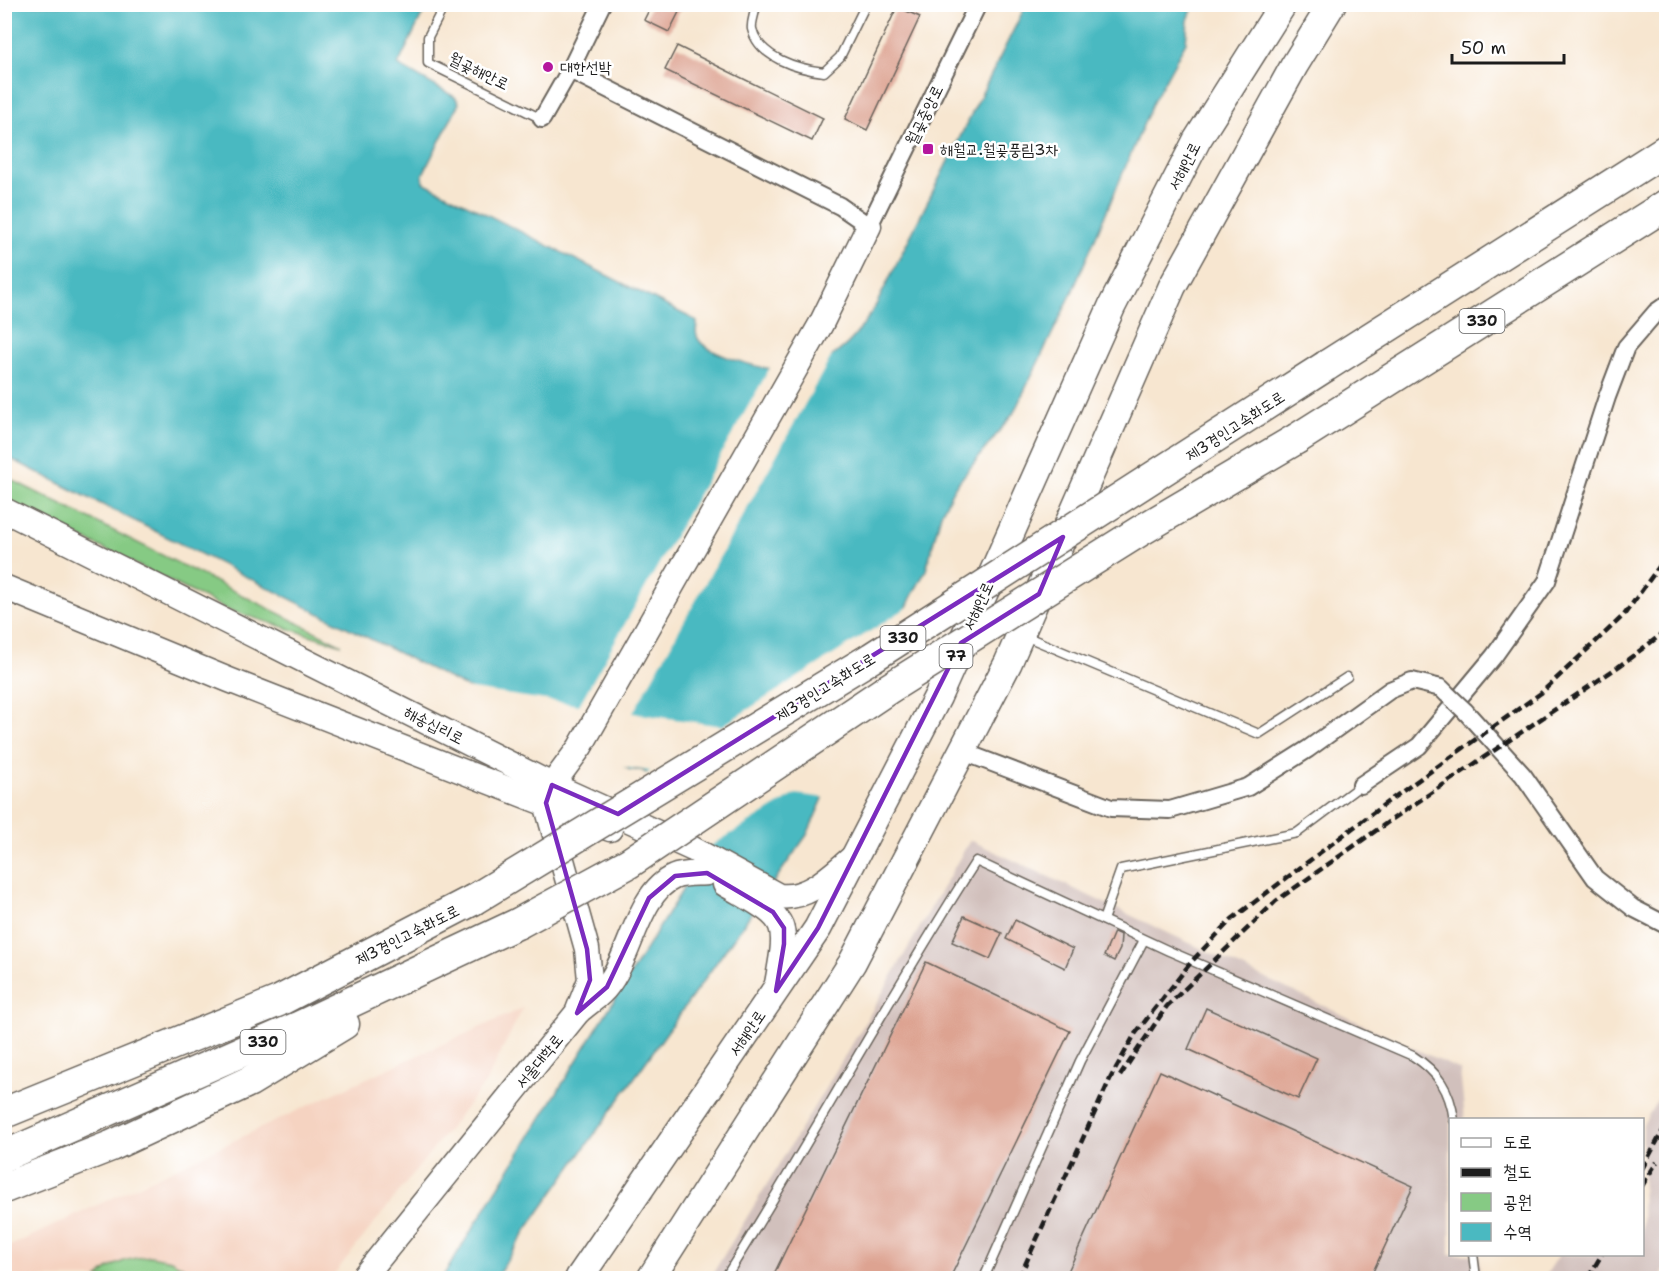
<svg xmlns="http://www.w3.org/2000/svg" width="1671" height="1283" viewBox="0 0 1671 1283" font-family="'Shantell Sans','Poor Story',sans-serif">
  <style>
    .built { fill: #f5d3c1 }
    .industrial { fill: #d1c0bc }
    .green { fill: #86ca84; stroke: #517350; stroke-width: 1.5 }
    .water { fill: #4ab9c1; stroke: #336a6e; stroke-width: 1.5 }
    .pier { fill: #f7e6d0 }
    .building { fill: #dda391 }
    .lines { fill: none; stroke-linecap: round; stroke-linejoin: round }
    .lane-casing { stroke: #69635b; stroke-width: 11 }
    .street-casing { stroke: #69635b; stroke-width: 20 }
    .secondary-casing { stroke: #69635b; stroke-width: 27 }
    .primary-casing { stroke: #69635b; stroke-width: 30 }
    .highway-casing { stroke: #69635b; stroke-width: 33 }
    .lane { stroke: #fff; stroke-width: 8 }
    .street { stroke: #fff; stroke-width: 16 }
    .secondary { stroke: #fff; stroke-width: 24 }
    .primary { stroke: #fff; stroke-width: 27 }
    .highway { stroke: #fff; stroke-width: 30 }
    .rail { stroke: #1c1c1c; stroke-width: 4.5; stroke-dasharray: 9 4.5; stroke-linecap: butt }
    .street-bridge-casing { stroke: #69635b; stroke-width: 20; stroke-linecap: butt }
    .highway-bridge-casing { stroke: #69635b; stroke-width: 33; stroke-linecap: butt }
    .street-bridge { stroke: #fff; stroke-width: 16 }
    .highway-bridge { stroke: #fff; stroke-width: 30 }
    .marked { fill: none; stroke: #7b2cbf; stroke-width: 4.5; stroke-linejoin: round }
    .poi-dot { fill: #b5179e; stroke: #fff; stroke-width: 2 }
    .labels { text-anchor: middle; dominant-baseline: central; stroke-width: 5; stroke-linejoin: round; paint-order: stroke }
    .shield { fill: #fff; stroke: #606060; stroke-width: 1.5 }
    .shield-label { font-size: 15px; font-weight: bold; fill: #1c1c1c }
    .poi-label { font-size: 16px; fill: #1c1c1c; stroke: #fff; text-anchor: start }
    .street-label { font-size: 16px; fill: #1c1c1c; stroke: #fff }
  </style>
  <rect width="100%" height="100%" fill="#fff"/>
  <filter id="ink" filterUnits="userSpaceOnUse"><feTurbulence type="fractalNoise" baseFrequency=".0167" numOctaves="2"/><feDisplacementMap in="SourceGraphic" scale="12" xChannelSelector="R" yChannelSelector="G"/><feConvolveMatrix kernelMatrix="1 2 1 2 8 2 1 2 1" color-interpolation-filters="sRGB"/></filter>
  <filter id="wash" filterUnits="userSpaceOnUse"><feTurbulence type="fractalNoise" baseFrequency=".008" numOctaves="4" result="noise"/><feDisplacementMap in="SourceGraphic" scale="24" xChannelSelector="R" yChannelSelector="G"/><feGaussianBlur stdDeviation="1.35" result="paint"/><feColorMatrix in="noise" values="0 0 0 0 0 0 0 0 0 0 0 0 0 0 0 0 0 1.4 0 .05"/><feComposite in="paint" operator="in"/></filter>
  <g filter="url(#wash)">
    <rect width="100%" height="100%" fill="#f7e6d0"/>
    <path class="built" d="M523 1008 486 1082 331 1278H5L4 1249 354 1084Z"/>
    <g class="industrial">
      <path d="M970 840 1460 1070 1465 1119 1450 1120V1254L1479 1255 1480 1278H710L865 1023Z"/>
      <path d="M1666 1086V1266L1660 1278H1544L1559 1255 1642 1254 1643 1124Z"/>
    </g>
    <g class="green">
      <path d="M4 476 342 645 228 610 5 500Z"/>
      <path d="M151 1256 171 1260 202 1278H98C112 1262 131 1258 151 1256Z"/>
    </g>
    <path class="water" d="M4 5H427L398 65 455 97 459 103 423 174V182L693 319 697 322C697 327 695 332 697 336 701 353 756 367 772 369 785 370 810 366 822 361 848 350 862 328 876 305L1026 5H1194L1188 20 1186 42 1153 102 1071 295 1013 414 954 488 941 514 926 570 911 598 807 835 527 1229 496 1278H442L727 818 641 770H630L617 762 615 725 603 706 524 716 5 456Z"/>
    <path class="pier" d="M835 350 633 713 722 726 911 605 826 798 796 794 704 850 723 819 645 775 650 771 617 766 602 741 612 724 601 708 594 707 570 731 560 736 551 734 458 687 579 705 771 366 801 365Z"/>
    <g id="blocks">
      <g class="building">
        <path d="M652 4H683L669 32 644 20Z"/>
        <path d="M897 7 920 17 867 130 845 119Z"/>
        <path d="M677 46 823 118 812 141 665 70Z"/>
        <path d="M964 916 1002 933 990 959 952 942Z"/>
        <path d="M1015 920 1073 949 1065 968 1006 939Z"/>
        <path d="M1114 932 1121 935 1120 949 1114 961 1104 956Z"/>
        <path d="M926 962 1070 1031 950 1278H772Z"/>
        <path d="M1206 1008 1317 1058 1298 1099 1188 1049Z"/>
        <path d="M1160 1071 1413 1186 1370 1278H1065Z"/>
      </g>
    </g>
  </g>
  <g filter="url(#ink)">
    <use href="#blocks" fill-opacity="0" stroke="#69635b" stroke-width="1.5"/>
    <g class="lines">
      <defs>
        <g id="lane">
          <path d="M445 4 428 37V63L542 119"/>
          <path d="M755 10C754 16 751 23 752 29 759 58 798 69 824 72L840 57 866 4"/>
          <path d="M1025 636 1259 734 1347 677"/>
          <path d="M1103 920 1121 869 1297 833 1361 785"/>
          <path d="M1473 1254 1476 1278"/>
          <path d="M725 1278C811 1141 888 998 976 861L1169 951 1413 1056C1438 1072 1450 1090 1454 1120"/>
          <path d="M984 1278 1080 1061 1144 940"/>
        </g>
        <g id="street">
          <path d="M570 70 840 206 869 226 978 4"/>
          <path d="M542 119 570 70 602 4"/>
          <path d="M1465 711 1523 775 1595 878 1633 908 1666 925"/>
          <path d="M961 751 1111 808 1170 810 1248 787 1308 749 1390 690 1412 681 1441 688 1447 694"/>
          <path d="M1361 785 1419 746 1494 656 1547 581 1607 397 1626 347 1656 312 1666 305"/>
        </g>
        <g id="secondary">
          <path d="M4 510 552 785 693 849 779 896C810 900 834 872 857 854"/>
          <path d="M4 587 229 680 610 829"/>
          <path d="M547 800 552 785 580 747 821 324 869 226"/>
          <path d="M725 884C788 921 790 915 776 989"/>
          <path d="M579 1011C588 1003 600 996 607 986 631 957 638 892 674 877 683 873 697 874 707 873"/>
          <path d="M363 1278 577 1013 590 980 587 949 546 803"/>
        </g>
        <g id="primary">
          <path d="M579 1278 818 928 938 696 1112 306 1197 140 1283 4"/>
          <path d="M651 1278 852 963 1008 663 1172 287 1294 66 1332 4"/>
        </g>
        <g id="highway">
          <path d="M1326 366 1666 150"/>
          <path d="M1298 438 1666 205"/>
          <path d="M4 1113 279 1001 473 900"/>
          <path d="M4 1156 298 1027 519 923"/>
          <path d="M4 1188 111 1146 250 1081 344 1024"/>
        </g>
      </defs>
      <use href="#lane" class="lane-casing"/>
      <use href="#street" class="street-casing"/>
      <use href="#secondary" class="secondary-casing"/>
      <use href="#primary" class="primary-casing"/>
      <use href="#highway" class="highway-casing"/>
      <use href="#lane" class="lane"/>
      <use href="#street" class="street"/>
      <use href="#secondary" class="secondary"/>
      <use href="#primary" class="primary"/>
      <use href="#highway" class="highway"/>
      <g class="rail">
        <path d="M1120 1076 1167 1006 1276 901 1391 820 1618 667 1666 631"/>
        <path d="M1642 1169 1666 1125"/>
        <path d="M1642 1186 1657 1162"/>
        <path d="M1019 1278 1111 1077 1135 1034 1192 961 1232 919 1386 803 1541 693 1624 615 1666 557"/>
        <path d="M1588 1278 1602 1254"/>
      </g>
      <defs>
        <path id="street-bridge" d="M1447 694 1465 711"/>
        <g id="highway-bridge">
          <path d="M473 900 871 658 1326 366"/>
          <path d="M519 923 629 863 888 689 1140 531 1298 438"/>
        </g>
      </defs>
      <use href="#street-bridge" class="street-bridge-casing"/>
      <use href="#highway-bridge" class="highway-bridge-casing"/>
      <use href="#street-bridge" class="street-bridge"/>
      <use href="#highway-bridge" class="highway-bridge"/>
    </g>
  </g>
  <path class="marked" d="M1063 537 1039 594 961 643 818 928 776 991 784 944V928L773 912 707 873 675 876 649 898 607 987 577 1013 590 980 587 949 546 803 552 785 618 814Z"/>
  <g class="poi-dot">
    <circle cx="548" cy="67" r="6"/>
    <rect x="922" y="143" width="12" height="12" rx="3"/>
  </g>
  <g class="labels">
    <g class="shield">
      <rect x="1459.5" y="309" width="45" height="24" rx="4.5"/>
      <rect x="880.5" y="626" width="45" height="24" rx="4.5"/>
      <rect x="939.5" y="644" width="33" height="24" rx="4.5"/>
      <rect x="240.5" y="1030" width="45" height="24" rx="4.5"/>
    </g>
    <g class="shield-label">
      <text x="1482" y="321">330</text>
      <text x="903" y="638">330</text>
      <text x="956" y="656">77</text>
      <text x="263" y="1042">330</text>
    </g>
    <g class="poi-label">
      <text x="560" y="67">대한선박</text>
      <text x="940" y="149">해월교.월곶풍림3차</text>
    </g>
    <g class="street-label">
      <text transform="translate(479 71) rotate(26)">월곶해안로</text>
      <text transform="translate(924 115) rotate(-64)">월곶중앙로</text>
      <text transform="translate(1184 166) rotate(-63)">서해안로</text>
      <text transform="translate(1235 426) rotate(-33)">제3경인고속화도로</text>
      <text transform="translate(978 606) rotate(-66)">서해안로</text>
      <text transform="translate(825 687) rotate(-32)">제3경인고속화도로</text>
      <text transform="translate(434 725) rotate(27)">해송십리로</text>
      <text transform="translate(407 935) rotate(-27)">제3경인고속화도로</text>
      <text transform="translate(747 1033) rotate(-56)">서해안로</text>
      <text transform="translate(539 1061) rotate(-51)">서울대학로</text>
    </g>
  </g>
  <rect width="1671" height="1283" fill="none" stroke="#fff" stroke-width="24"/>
  <rect x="1449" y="1118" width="195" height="138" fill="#ffffff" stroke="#a4a4a4" stroke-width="1.5"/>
  <rect x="1461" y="1138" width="30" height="9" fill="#ffffff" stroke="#a4a4a4" stroke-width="1.5"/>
  <text x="1503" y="1148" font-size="18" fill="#1c1c1c">도로</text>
  <rect x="1461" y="1168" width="30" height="9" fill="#1c1c1c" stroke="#a4a4a4" stroke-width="1.5"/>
  <text x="1503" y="1178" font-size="18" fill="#1c1c1c">철도</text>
  <rect x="1461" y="1193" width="30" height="18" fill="#86ca84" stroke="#a4a4a4" stroke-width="1.5"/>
  <text x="1503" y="1208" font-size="18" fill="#1c1c1c">공원</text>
  <rect x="1461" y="1223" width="30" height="18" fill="#4ab9c1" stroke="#a4a4a4" stroke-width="1.5"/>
  <text x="1503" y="1238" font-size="18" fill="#1c1c1c">수역</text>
  <path d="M1452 54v9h112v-9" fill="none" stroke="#1c1c1c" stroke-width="3"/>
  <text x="1461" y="54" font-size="18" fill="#1c1c1c" stroke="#ffffff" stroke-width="4.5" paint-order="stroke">50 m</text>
</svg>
